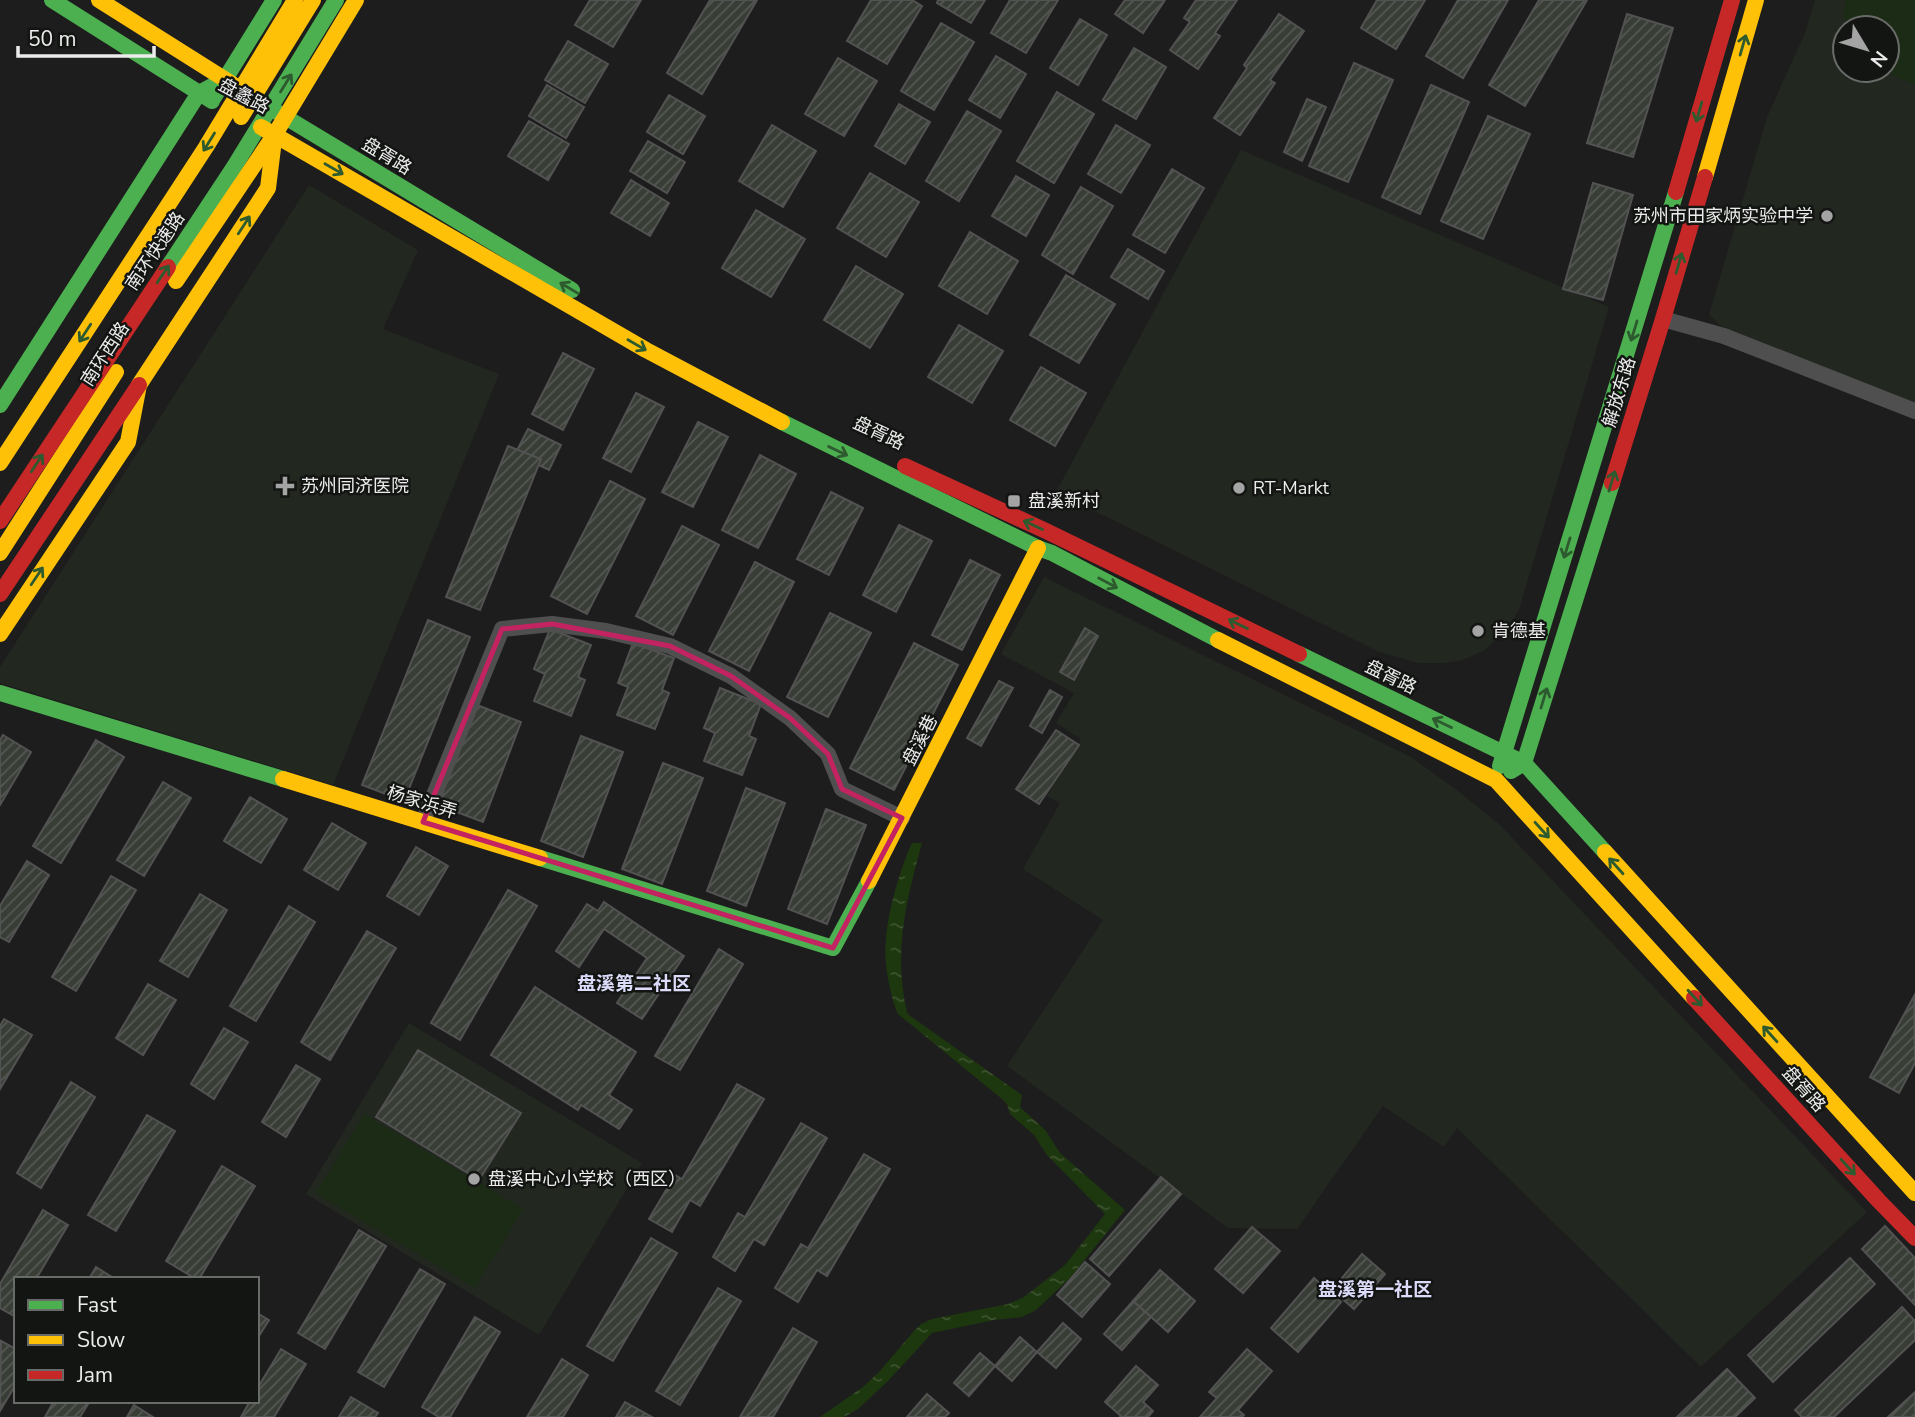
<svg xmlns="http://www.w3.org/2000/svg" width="1915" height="1417" viewBox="0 0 1915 1417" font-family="'Nunito Sans','Noto Sans SC',sans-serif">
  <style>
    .built { fill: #222720; fill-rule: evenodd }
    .pitch { fill: #1c2b15 }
    .water { fill: url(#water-ripples) }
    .building { fill: url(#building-hatch); stroke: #525252; stroke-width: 2 }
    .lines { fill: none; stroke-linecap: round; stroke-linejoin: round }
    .street { stroke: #4e4f4e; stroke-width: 16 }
    .fast { stroke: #4caf50; stroke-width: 16 }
    .slow { stroke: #ffc107; stroke-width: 16 }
    .jam { stroke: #c62828; stroke-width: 16 }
    .oneway { stroke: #2d5a2e }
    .marked { fill: none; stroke: #c42362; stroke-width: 5; stroke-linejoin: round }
    .poi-dot { fill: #a3a4a3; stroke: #131513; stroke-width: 2.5 }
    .labels { text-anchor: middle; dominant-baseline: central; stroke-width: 5; stroke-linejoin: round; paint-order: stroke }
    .street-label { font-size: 18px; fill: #ebeceb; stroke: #131513 }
    .poi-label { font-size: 18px; fill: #ebeceb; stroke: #131513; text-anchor: start }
    .neighbourhood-label { font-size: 19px; font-weight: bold; fill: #dcdbf9; stroke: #131513 }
  </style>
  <defs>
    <pattern id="water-ripples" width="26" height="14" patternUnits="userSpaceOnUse" patternTransform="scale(1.75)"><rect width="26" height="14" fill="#1d370e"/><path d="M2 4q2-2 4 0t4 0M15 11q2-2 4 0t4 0" fill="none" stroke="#3e5431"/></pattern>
    <pattern id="building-hatch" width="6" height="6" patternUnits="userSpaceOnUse" patternTransform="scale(1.75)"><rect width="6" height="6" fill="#383d36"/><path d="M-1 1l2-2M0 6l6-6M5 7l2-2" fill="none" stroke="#555953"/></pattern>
  </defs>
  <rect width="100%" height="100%" fill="#1d1d1d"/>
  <g class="built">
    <path d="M1815 0H1915V404L1721 326 1709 315 1767 117 1805 33ZM1845 28H1887V70H1845Z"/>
    <path d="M1241 150 1609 307 1519 610 1510 625 1501 635 1485 650 1463 660 1445 663H1418L1379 652 1056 492Z"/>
    <path d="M309 185 418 250 383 329 499 374 333 785 0 683V667Z"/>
    <path d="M1044 577 1411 757 1457 790 1500 825 1867 1212 1701 1367 1457 1128 1444 1147 1383 1106 1297 1229 1228 1228 1007 1066 1103 920 1023 869 1060 803 1047 796 1081 739 1056 723 1074 693 1001 654Z"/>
    <path d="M409 1023 642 1163 539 1335 306 1194Z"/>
  </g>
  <g class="pitch">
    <path d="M1846 0H1915V85L1883 70H1887V28H1849L1843 16Z"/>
    <path d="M364 1114 523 1209 475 1288 316 1193Z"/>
  </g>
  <path class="water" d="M912 843H922C906 902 893 951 907 1012L909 1015 1022 1095 1020 1107 1046 1131 1060 1153 1125 1210 1070 1278 1036 1310 1022 1317 994 1320 932 1333 889 1380 858 1409 844 1417H820L863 1387 879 1372 914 1331 921 1324 932 1319 1008 1304 1024 1297 1065 1265 1105 1214 1047 1155 1034 1135 1010 1114 1007 1104 1002 1099 898 1014C890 996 883 959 886 939 888 911 900 869 912 843Z"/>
  <g class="building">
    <path d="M590 0H641L613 47 575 25Z"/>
    <path d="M710 0H757L702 94 667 73Z"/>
    <path d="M871 0H912L922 6 887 64 847 41Z"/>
    <path d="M938 0H985L971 23 937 3Z"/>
    <path d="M1010 0H1058L1026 53 991 33Z"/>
    <path d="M1125 0H1165L1143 33 1115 14Z"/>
    <path d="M1196 0H1237L1215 33 1220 36 1198 69 1170 50 1190 22 1184 18Z"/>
    <path d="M1377 0H1425L1396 49 1361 28Z"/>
    <path d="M1458 0H1508L1463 78 1426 56Z"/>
    <path d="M1539 0H1587L1525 106 1489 85Z"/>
    <path d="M1279 14 1304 31 1270 80 1275 83 1240 135 1214 118 1247 68 1244 65Z"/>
    <path d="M1627 14 1673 28 1633 157 1587 143Z"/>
    <path d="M1080 19 1107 35 1078 85 1050 68Z"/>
    <path d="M941 23 974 42 934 110 901 91Z"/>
    <path d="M568 41 608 64 585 103 545 80Z"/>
    <path d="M1134 48 1166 67 1136 119 1103 100Z"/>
    <path d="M996 56 1026 74 1000 118 969 100Z"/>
    <path d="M838 58 877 81 844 136 805 114Z"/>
    <path d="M1354 63 1393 80 1348 182 1309 166Z"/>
    <path d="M547 85 584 107 566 138 529 116Z"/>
    <path d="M1431 85 1469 102 1420 214 1382 197Z"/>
    <path d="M1057 92 1094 114 1054 183 1017 161Z"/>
    <path d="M669 95 705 116 683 154 647 132Z"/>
    <path d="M1307 99 1326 107 1302 161 1284 152Z"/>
    <path d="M899 104 930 122 905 164 875 146Z"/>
    <path d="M967 111 1001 131 959 201 926 181Z"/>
    <path d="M1488 116 1530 134 1483 239 1441 221Z"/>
    <path d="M529 121 569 144 548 180 508 156Z"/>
    <path d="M772 125 816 151 783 207 739 181Z"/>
    <path d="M1116 125 1150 145 1121 193 1088 174Z"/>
    <path d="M648 141 685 162 667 193 630 171Z"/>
    <path d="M1172 169 1204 188 1165 253 1133 235Z"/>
    <path d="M870 173 919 202 886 257 837 228Z"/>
    <path d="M1016 176 1049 195 1026 236 992 216Z"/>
    <path d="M631 180 669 203 650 236 611 213Z"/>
    <path d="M1593 183 1633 195 1603 300 1563 289Z"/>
    <path d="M1081 187 1113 206 1073 274 1042 255Z"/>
    <path d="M756 210 805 239 771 297 722 268Z"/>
    <path d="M970 232 1018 261 987 314 939 286Z"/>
    <path d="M1128 249 1164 271 1148 299 1111 277Z"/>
    <path d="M856 266 903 294 870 348 824 320Z"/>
    <path d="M1066 275 1115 304 1079 363 1030 335Z"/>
    <path d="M959 325 1003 351 972 403 928 377Z"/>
    <path d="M563 353 594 369 563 430 532 414Z"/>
    <path d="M1041 367 1086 393 1055 446 1010 420Z"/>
    <path d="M636 393 664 407 631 472 603 458Z"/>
    <path d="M698 422 728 437 693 507 662 492Z"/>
    <path d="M528 429 561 445 549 470 515 454Z"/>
    <path d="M508 446 541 459 480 610 446 597Z"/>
    <path d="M760 455 796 474 758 548 722 530Z"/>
    <path d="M610 481 645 499 587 614 551 596Z"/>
    <path d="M831 492 863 508 829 575 797 559Z"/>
    <path d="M899 525 932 541 896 612 863 595Z"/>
    <path d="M682 526 719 545 673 635 636 616Z"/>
    <path d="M970 560 1000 575 962 650 932 635Z"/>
    <path d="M755 562 794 582 749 671 709 651Z"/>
    <path d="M830 613 871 633 828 717 787 697Z"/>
    <path d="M428 620 470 637 404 801 362 785Z"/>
    <path d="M1085 628 1098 636 1074 680 1060 672Z"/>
    <path d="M550 629 591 645 578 677 585 680 571 716 534 701 545 674 534 669Z"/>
    <path d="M633 643 674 658 662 690 669 693 655 729 617 715 628 687 618 683Z"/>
    <path d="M914 643 958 665 894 790 850 768Z"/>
    <path d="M999 681 1013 688 981 746 967 738Z"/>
    <path d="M720 688 761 704 749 736 756 739 742 775 704 761 715 733 704 728Z"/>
    <path d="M1050 690 1062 697 1042 733 1030 726Z"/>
    <path d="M477 705 521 722 483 822 438 805Z"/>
    <path d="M1056 730 1079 745 1039 804 1016 789Z"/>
    <path d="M3 735 31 752 0 805V740Z"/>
    <path d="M581 736 623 752 583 857 541 841Z"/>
    <path d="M96 740 124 757 61 863 33 846Z"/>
    <path d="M663 763 703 778 662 884 622 869Z"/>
    <path d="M163 782 191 798 144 876 117 860Z"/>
    <path d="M746 788 785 803 746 906 707 891Z"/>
    <path d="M250 797 287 819 261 863 224 841Z"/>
    <path d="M826 809 866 825 827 924 788 909Z"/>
    <path d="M332 823 366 843 338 890 304 870Z"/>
    <path d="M416 847 448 866 419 915 387 896Z"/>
    <path d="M27 861 49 875 9 942 0 937V906Z"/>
    <path d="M111 876 136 890 76 991 52 977Z"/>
    <path d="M508 890 537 906 460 1040 431 1023Z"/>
    <path d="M200 894 227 910 188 977 160 961Z"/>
    <path d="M604 902 684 956 642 1019 617 1003 647 958 604 929 579 967 556 951 587 904 598 911Z"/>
    <path d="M289 906 315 922 256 1021 230 1006Z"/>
    <path d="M367 931 396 948 330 1060 301 1042Z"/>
    <path d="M719 949 743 964 680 1070 655 1056Z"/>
    <path d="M148 984 176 1000 143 1055 116 1038Z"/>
    <path d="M535 987 636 1052 609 1095 632 1110 619 1129 581 1105 578 1110 491 1055Z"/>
    <path d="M1914 996 1915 1063 1899 1093 1870 1077Z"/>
    <path d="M4 1019 32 1035 0 1089V1026Z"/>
    <path d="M224 1028 248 1042 214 1099 191 1084Z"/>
    <path d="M418 1050 521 1113 479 1180 376 1117Z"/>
    <path d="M296 1065 320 1079 286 1137 262 1122Z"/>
    <path d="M71 1082 95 1097 41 1188 17 1173Z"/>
    <path d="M737 1084 764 1099 700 1206 690 1200 672 1232 649 1219 675 1175 682 1179Z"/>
    <path d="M147 1115 175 1131 116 1231 88 1215Z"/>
    <path d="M801 1123 827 1138 764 1245 754 1239 735 1271 713 1257 738 1213 745 1217Z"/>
    <path d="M864 1154 890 1169 827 1276 817 1270 798 1302 775 1288 801 1244 808 1248Z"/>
    <path d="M222 1166 255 1186 199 1279H196L166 1261Z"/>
    <path d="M1161 1177 1181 1194 1109 1276 1090 1259Z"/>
    <path d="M43 1210 68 1225 36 1279H16V1313L14 1316 0 1308V1284Z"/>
    <path d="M1885 1226 1915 1258V1305L1862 1249Z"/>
    <path d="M1252 1227 1280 1251 1243 1293 1215 1269Z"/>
    <path d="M359 1230 386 1246 325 1349 298 1333Z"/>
    <path d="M651 1238 677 1253 613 1361 587 1346Z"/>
    <path d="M1362 1254 1385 1274 1354 1309 1332 1290Z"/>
    <path d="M1850 1258 1875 1284 1773 1382 1748 1355Z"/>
    <path d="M1085 1262 1110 1284 1082 1317 1057 1295Z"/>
    <path d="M96 1267 115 1279H89Z"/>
    <path d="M420 1269 445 1284 384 1387 358 1372Z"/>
    <path d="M1160 1270 1195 1301 1168 1332 1133 1301Z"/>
    <path d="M1314 1278 1341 1302 1298 1352 1271 1328Z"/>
    <path d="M718 1288 741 1301 680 1405 656 1391Z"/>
    <path d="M1133 1301 1151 1317 1122 1350 1104 1334Z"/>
    <path d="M1902 1307 1915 1321V1340L1834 1417H1802L1795 1410Z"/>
    <path d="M257 1313 269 1320 257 1339Z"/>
    <path d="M475 1317 500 1332 450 1417H439L422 1407Z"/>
    <path d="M1063 1323 1081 1339 1056 1368 1037 1352Z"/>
    <path d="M793 1328 817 1342 773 1417H740Z"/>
    <path d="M1020 1337 1037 1352 1012 1381 995 1366Z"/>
    <path d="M1 1341 16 1349V1384L0 1411Z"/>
    <path d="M281 1349 306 1364 274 1417H241L250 1401H257V1389Z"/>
    <path d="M1247 1349 1272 1371 1238 1410 1244 1415 1242 1417H1200L1217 1398 1209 1392Z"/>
    <path d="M980 1353 995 1366 969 1396 954 1383Z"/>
    <path d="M562 1359 588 1375 563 1417H527Z"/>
    <path d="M1136 1366 1158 1385 1143 1402 1153 1411 1148 1417H1120L1121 1416 1105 1402Z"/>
    <path d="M1727 1369 1755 1398 1735 1417H1677Z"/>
    <path d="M1915 1392V1417H1888Z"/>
    <path d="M927 1394 949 1413 945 1417H907Z"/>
    <path d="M351 1397 378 1413 375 1417H339Z"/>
    <path d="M54 1401H90L80 1417H45Z"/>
    <path d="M625 1402 652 1417H616Z"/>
    <path d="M134 1405 153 1417H127Z"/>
  </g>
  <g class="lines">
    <g class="street">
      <path d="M1663 319 1724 336 1915 411"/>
      <path d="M423 822 502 629 552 624 606 631 670 646 731 676 790 718 828 754 842 789 902 818"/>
    </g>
    <g class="fast">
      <path d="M52 0 212 101"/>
      <path d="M214 97 274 0"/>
      <path d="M272 109 572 290"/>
      <path d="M168 267 234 167 336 0"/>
      <path d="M0 405 199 93 225 79"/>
      <path d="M782 422 1038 548 1052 553 1218 640"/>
      <path d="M1299 654 1524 763 1605 852"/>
      <path d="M0 693 283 779"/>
      <path d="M1500 766 1676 192"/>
      <path d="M1511 771 1524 763 1612 483"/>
      <path d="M540 858 833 948 869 881"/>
    </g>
    <g class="slow">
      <path d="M99 0 237 87"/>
      <path d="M241 117 313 0"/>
      <path d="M261 127 646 350 782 422"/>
      <path d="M1705 177 1756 0"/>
      <path d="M176 281 275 134 356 0"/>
      <path d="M0 463 206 147 295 0"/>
      <path d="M0 553 116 372"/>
      <path d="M0 634 128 442 139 385 268 188 274 140"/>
      <path d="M1218 640 1496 780 1694 998"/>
      <path d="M283 779 540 858"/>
      <path d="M1605 852 1915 1193"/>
      <path d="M869 881 1038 548"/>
    </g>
    <g class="jam">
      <path d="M1676 192 1732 0"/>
      <path d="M905 466 1046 531 1299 654"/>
      <path d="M1612 483 1663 319 1705 177"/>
      <path d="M0 521 168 267"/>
      <path d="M0 594 139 385"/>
      <path d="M1694 998 1879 1201 1915 1238"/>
    </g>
  </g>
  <defs><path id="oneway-shaft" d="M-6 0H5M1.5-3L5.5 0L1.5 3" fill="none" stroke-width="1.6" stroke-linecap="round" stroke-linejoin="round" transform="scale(1.75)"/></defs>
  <g class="oneway">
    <use href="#oneway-shaft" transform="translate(1743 45) rotate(-74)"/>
    <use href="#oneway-shaft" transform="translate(286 83) rotate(-58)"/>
    <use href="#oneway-shaft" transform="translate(1699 112) rotate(106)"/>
    <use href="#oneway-shaft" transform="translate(209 142) rotate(122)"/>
    <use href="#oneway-shaft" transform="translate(334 169) rotate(30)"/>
    <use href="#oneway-shaft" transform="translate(244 225) rotate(-57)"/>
    <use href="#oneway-shaft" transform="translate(1679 263) rotate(-74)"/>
    <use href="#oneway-shaft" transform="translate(163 274) rotate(-56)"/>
    <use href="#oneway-shaft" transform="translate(569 288) rotate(-149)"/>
    <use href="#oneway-shaft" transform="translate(1634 331) rotate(107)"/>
    <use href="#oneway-shaft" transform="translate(85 333) rotate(123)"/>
    <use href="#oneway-shaft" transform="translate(637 345) rotate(30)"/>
    <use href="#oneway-shaft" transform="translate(838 451) rotate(26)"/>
    <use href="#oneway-shaft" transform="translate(37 463) rotate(-57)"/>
    <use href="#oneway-shaft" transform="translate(1612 481) rotate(-73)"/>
    <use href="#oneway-shaft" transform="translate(1033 525) rotate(-155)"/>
    <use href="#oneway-shaft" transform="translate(1567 548) rotate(107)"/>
    <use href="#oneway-shaft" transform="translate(37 576) rotate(-56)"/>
    <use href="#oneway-shaft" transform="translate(1108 583) rotate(28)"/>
    <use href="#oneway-shaft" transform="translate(1238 624) rotate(-154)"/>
    <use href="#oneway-shaft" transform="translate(1544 698) rotate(-73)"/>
    <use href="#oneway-shaft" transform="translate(1442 723) rotate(-154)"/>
    <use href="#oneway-shaft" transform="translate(1542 830) rotate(48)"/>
    <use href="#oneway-shaft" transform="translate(1616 866) rotate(-132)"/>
    <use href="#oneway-shaft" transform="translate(1695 998) rotate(48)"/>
    <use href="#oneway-shaft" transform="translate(1770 1034) rotate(-132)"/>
    <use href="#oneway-shaft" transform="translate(1848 1167) rotate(48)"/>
  </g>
  <path class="marked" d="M552 624 670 646 731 676 790 718 828 754 842 789 902 818 833 948 423 822 502 629Z"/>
  <g class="poi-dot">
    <circle cx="1827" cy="216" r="7"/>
    <path d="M281.5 475.5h7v7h7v7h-7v7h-7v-7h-7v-7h7z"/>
    <circle cx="1239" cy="488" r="7"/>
    <rect x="1007" y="494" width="14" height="14" rx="3.5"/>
    <circle cx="1478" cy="631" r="7"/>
    <circle cx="474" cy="1179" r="7"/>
  </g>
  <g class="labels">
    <g class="street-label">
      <text transform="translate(244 96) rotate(28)">盘蠡路</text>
      <text transform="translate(387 156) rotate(31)">盘胥路</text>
      <text transform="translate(155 251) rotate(-56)">南环快速路</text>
      <text transform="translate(105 354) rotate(-57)">南环西路</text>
      <text transform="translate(1619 392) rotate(-73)">解放东路</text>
      <text transform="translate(879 433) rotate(25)">盘胥路</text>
      <text transform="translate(1391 677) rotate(26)">盘胥路</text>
      <text transform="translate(920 740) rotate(-63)">盘溪巷</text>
      <text transform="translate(422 802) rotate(17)">杨家浜弄</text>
      <text transform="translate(1804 1089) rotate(48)">盘胥路</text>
    </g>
    <g class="poi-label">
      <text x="1813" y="216" text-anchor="end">苏州市田家炳实验中学</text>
      <text x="301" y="486">苏州同济医院</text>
      <text x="1253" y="488">RT-Markt</text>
      <text x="1028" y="501">盘溪新村</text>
      <text x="1492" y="631">肯德基</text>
      <text x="488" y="1179">盘溪中心小学校（西区）</text>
    </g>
    <g class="neighbourhood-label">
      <text x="634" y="984">盘溪第二社区</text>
      <text x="1375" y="1290">盘溪第一社区</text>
    </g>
  </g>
  <rect x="14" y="1277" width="245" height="126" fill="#131513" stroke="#696b69" stroke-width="2"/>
  <rect x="28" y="1300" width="35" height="10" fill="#4caf50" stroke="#696b69" stroke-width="2"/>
  <text x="77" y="1312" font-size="21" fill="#ebeceb">Fast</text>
  <rect x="28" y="1335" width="35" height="10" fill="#ffc107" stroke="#696b69" stroke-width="2"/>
  <text x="77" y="1347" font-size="21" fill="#ebeceb">Slow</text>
  <rect x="28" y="1370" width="35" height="10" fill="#c62828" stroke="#696b69" stroke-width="2"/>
  <text x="77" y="1382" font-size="21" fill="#ebeceb">Jam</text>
  <g transform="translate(1866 49) rotate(128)"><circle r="33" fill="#131513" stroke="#696b69" stroke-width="2"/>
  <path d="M0-5L12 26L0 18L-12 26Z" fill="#a3a4a3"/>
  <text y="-10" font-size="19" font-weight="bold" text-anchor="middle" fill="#ebeceb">N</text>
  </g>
  <path d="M18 46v10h136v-10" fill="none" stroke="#ebeceb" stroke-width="3.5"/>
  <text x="28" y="46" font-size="21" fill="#ebeceb" stroke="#131513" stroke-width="5" paint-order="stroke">50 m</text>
</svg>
